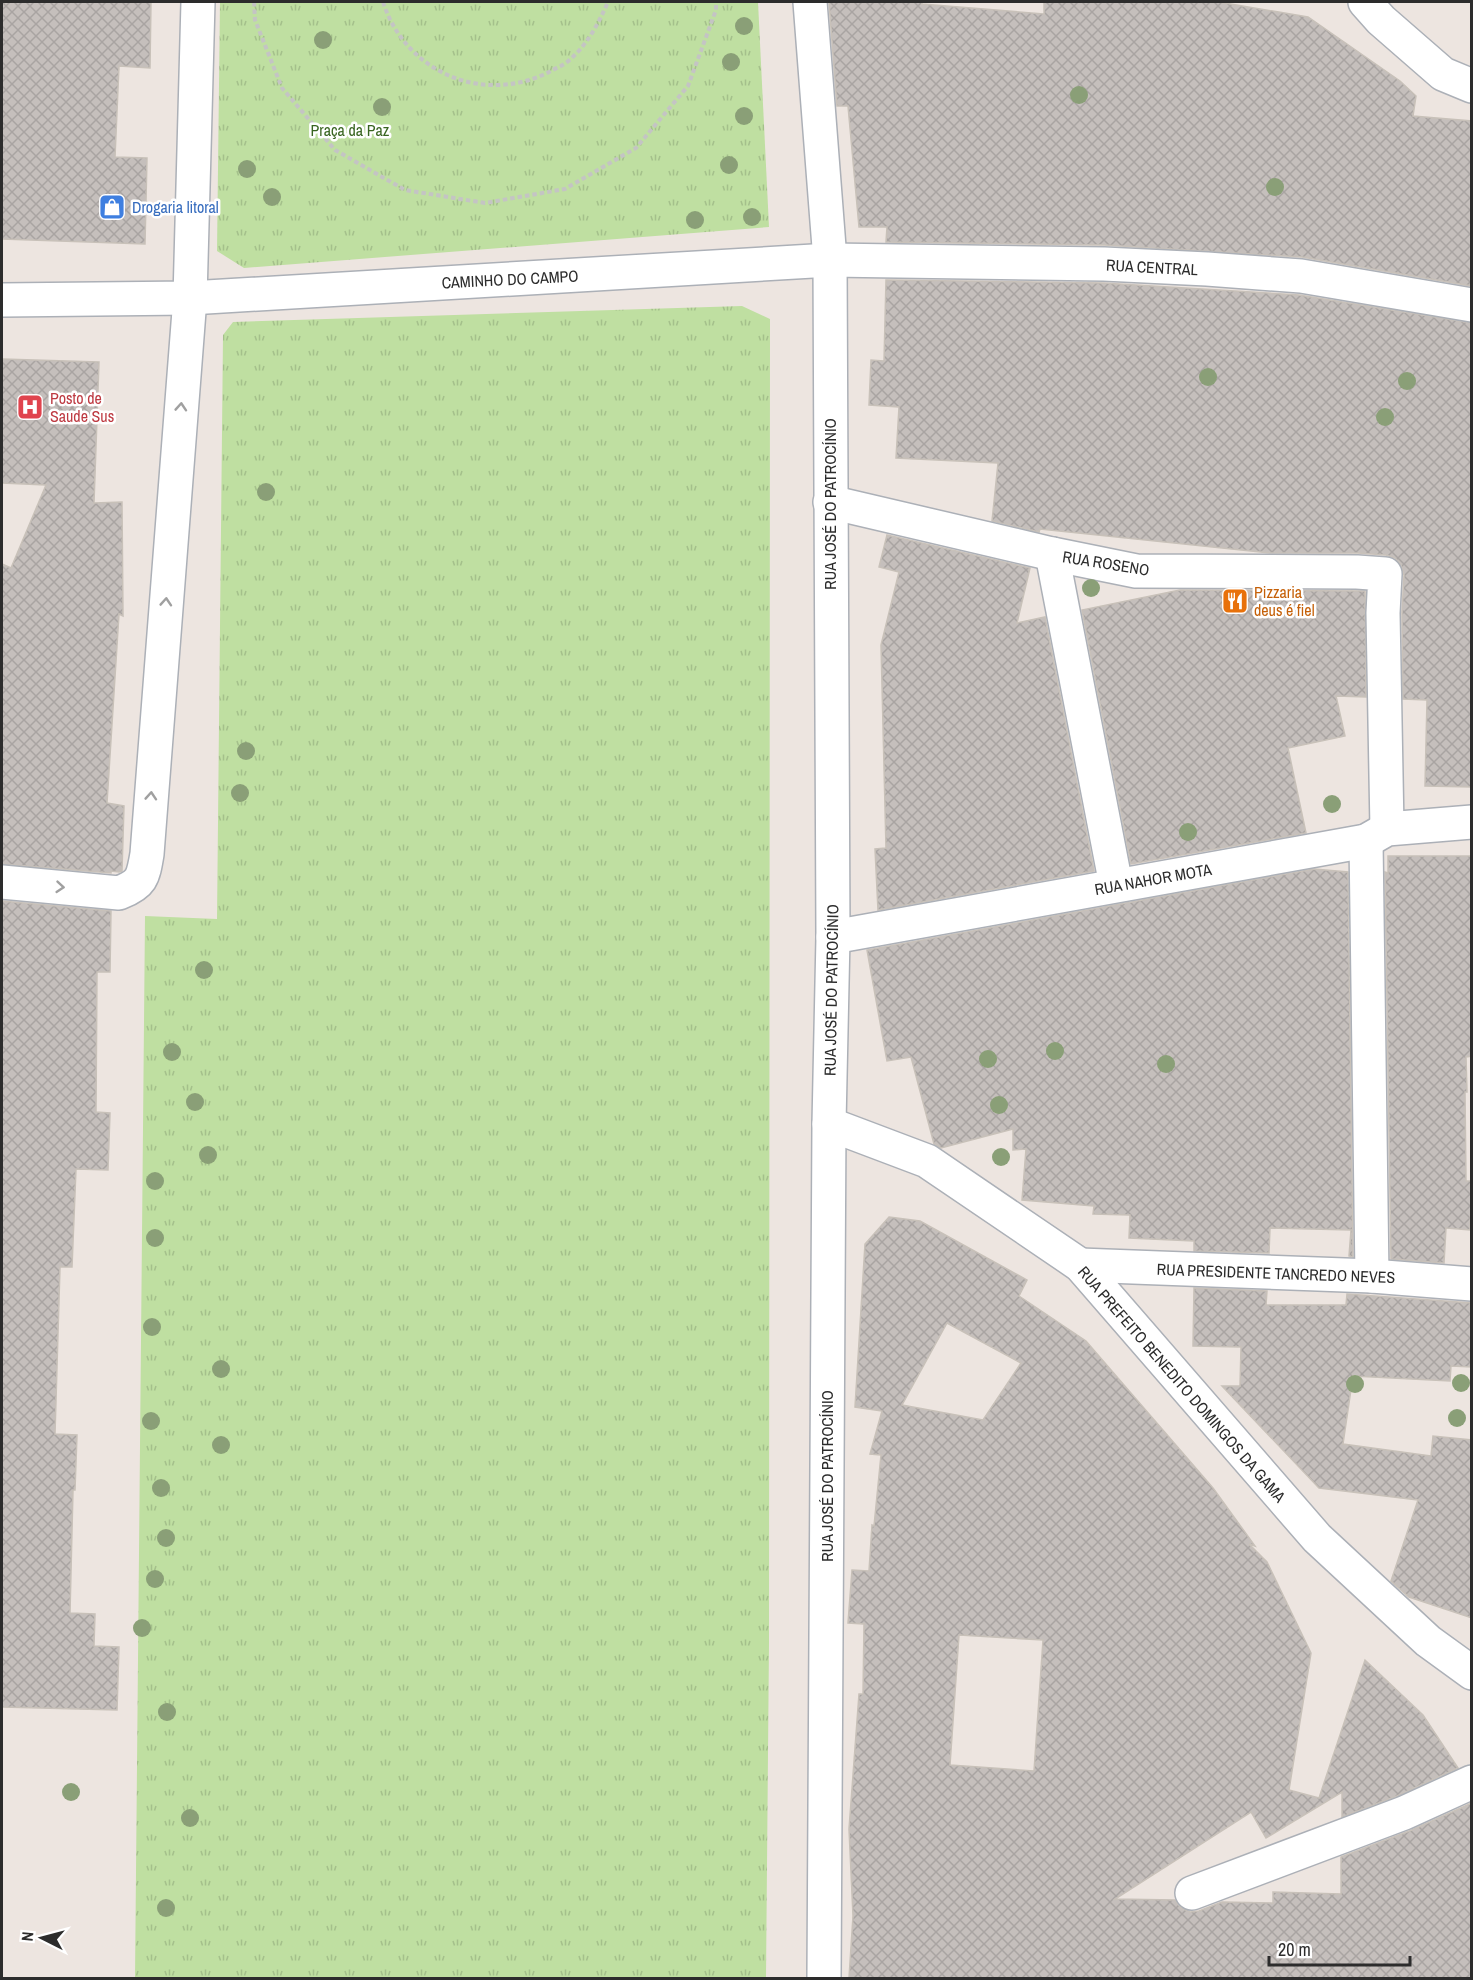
<svg xmlns="http://www.w3.org/2000/svg" width="1473" height="1980" viewBox="0 0 1473 1980" font-family="'Archivo Narrow',sans-serif">
  <style>
    .grass { fill: url(#grass-tufts) }
    .building { fill: url(#building-cross-hatch); stroke: #c8c1b9; stroke-width: 1.5; fill-rule: evenodd }
    .lines { fill: none; stroke-linecap: round; stroke-linejoin: round }
    .minor-casing { stroke: #acb0b7; stroke-width: 36 }
    .path { stroke: #c4c4c4; stroke-width: 4; stroke-dasharray: 4.5 3; stroke-linecap: butt }
    .minor { stroke: #fff; stroke-width: 33 }
    .tree { fill: #8a9f77 }
    .oneway { stroke: #a0a0a0 }
    .labels { text-anchor: middle; dominant-baseline: central; stroke-width: 5; stroke-linejoin: round; paint-order: stroke }
    .park-label { font-size: 16px; fill: #396521; stroke: #fff }
    .shop-label { font-size: 16px; fill: #366cbe; stroke: #fff; text-anchor: start }
    .street-label { font-size: 16px; fill: #2c2c2c; stroke: #fff }
    .health-label { font-size: 16px; fill: #be3a42; stroke: #fff; text-anchor: start }
    .food-label { font-size: 16px; fill: #c56008; stroke: #fff; text-anchor: start }
  </style>
  <defs>
    <pattern id="grass-tufts" width="24" height="20" patternUnits="userSpaceOnUse" patternTransform="scale(1.5)"><rect width="24" height="20" fill="#bfdfa1"/><path d="M3 7l-1-3M5 7V3M7 7l1-3M15 17l-1-3M17 17v-4M19 17l1-3" fill="none" stroke="#a4c08b"/></pattern>
    <pattern id="building-cross-hatch" width="8" height="8" patternUnits="userSpaceOnUse" patternTransform="scale(1.5)"><rect width="8" height="8" fill="#c5bfbc"/><path d="M0 0l8 8M0 8l8-8" fill="none" stroke="#a9a4a2"/></pattern>
  </defs>
  <rect width="100%" height="100%" fill="#ede5e0"/>
  <g class="grass">
    <path d="M220 2H758L769 227 244 268 217 251Z"/>
    <path d="M742 306 770 319 769 1643 766 1978H135L145 916 217 919 223 335 233 322Z"/>
  </g>
  <g class="building">
    <path d="M2 2H151L150 68 119 66 115 157 147 158 145 244 2 239Z"/>
    <path d="M829 2H922V4L1044 14V2H1219L1308 17 1400 81 1416 96 1413 116 1472 121V286L1302 257 1105 245 886 242 887 227H859L848 106H837Z"/>
    <path d="M886 280 1103 283 1299 295 1472 323V787L1425 786 1427 700 1403 699 1402 613 1404 575 1401 565 1395 558 1386 555 1358 553H1270L1040 529 1039 532 992 521 998 463 896 458 899 407 869 405 871 360 884 361Z"/>
    <path d="M2 359 99 362 94 503 122 502 123 616 119 614 107 803 124 806 122 871 119 872 111 871V873L2 864V564L11 568 46 485 2 483Z"/>
    <path d="M887 535 1030 568 1017 623 1045 617 1094 871 878 910 875 849 886 848 881 645 899 572 879 567Z"/>
    <path d="M1180 590 1365 591 1366 697 1336 696 1345 736 1288 748 1306 833 1131 864 1082 610Z"/>
    <path d="M1388 856H1472V1056L1466 1057 1467 1092H1465L1466 1181H1472L1470 1230 1446 1228 1444 1263 1391 1259 1385 872 1388 873Z"/>
    <path d="M1314 869 1348 872 1353 1257 1349 1256 1351 1230 1270 1228 1269 1253 1194 1251V1241L1129 1238 1130 1215 1093 1214 1094 1206 1022 1200 1026 1149 1013 1150V1129L941 1148 934 1144 911 1057 887 1061 867 950Z"/>
    <path d="M2 901 111 911 110 972H97L96 1112 110 1113 108 1170 76 1169 72 1267H60L55 1434 77 1435 75 1490H73L70 1613 95 1614 94 1646 119 1647 117 1710 2 1707Z"/>
    <path d="M889 1217 920 1221 1027 1280 1019 1296 1086 1341 1213 1488 1255 1546 1249 1544 1267 1562 1311 1653 1289 1790 1319 1798 1365 1660 1423 1715 1458 1768 1397 1796 1342 1817V1792L1266 1838 1251 1812 1115 1899 1175 1900 1181 1908 1190 1912 1199 1911 1222 1902 1273 1903V1892L1341 1894V1857L1412 1830 1472 1803V1978H849L853 1916 849 1829 859 1694H863L864 1624 848 1623 852 1570 869 1571 872 1525 874 1526 881 1455 870 1454 882 1411 855 1407 865 1244ZM947 1323 1021 1363 983 1420 902 1405ZM959 1635 1043 1640 1034 1771 950 1765Z"/>
    <path d="M1194 1288 1267 1291 1266 1305H1346L1347 1294 1472 1303V1367L1451 1366 1450 1381 1353 1376 1343 1444 1431 1456 1433 1436 1472 1440V1618L1409 1597 1391 1581 1418 1500 1319 1488 1222 1386H1240L1241 1347 1193 1346Z"/>
  </g>
  <g class="lines">
    <defs>
      <g id="minor">
        <path d="M810 2 830 260 833 937 829 1124 824 1978"/>
        <path d="M1365 2 1381 20 1443 74 1472 86"/>
        <path d="M2 300 190 298 830 260 1104 264 1207 269 1301 276 1472 305"/>
        <path d="M830 502 1052 554 1136 571 1357 572 1385 574 1383 613 1387 829"/>
        <path d="M1052 554 1116 885"/>
        <path d="M1366 841 1372 1276"/>
        <path d="M2 882 119 893C142 884 143 878 147 854L190 298 198 2"/>
        <path d="M833 937 1366 841 1387 829 1472 822"/>
        <path d="M829 1124 927 1161 1080 1265 1317 1538 1428 1641 1472 1673"/>
        <path d="M1080 1265 1372 1276 1472 1284"/>
        <path d="M1192 1893 1404 1813 1472 1782"/>
      </g>
    </defs>
    <use href="#minor" class="minor-casing"/>
    <g class="path">
      <path d="M254 2 255 20 282 88 335 150 405 190 485 203 565 189 636 148 688 86 716 10V2"/>
      <path d="M383 2C406 73 484 106 551 71 556 68 562 66 567 62 587 46 598 24 608 2"/>
    </g>
    <use href="#minor" class="minor"/>
  </g>
  <g class="tree">
    <circle cx="744" cy="26" r="9"/>
    <circle cx="323" cy="40" r="9"/>
    <circle cx="731" cy="62" r="9"/>
    <circle cx="1079" cy="95" r="9"/>
    <circle cx="382" cy="107" r="9"/>
    <circle cx="744" cy="116" r="9"/>
    <circle cx="729" cy="165" r="9"/>
    <circle cx="247" cy="169" r="9"/>
    <circle cx="1275" cy="187" r="9"/>
    <circle cx="272" cy="197" r="9"/>
    <circle cx="752" cy="217" r="9"/>
    <circle cx="695" cy="220" r="9"/>
    <circle cx="1208" cy="377" r="9"/>
    <circle cx="1407" cy="381" r="9"/>
    <circle cx="1385" cy="417" r="9"/>
    <circle cx="266" cy="492" r="9"/>
    <circle cx="1091" cy="588" r="9"/>
    <circle cx="246" cy="751" r="9"/>
    <circle cx="240" cy="793" r="9"/>
    <circle cx="1332" cy="804" r="9"/>
    <circle cx="1188" cy="832" r="9"/>
    <circle cx="204" cy="970" r="9"/>
    <circle cx="1055" cy="1051" r="9"/>
    <circle cx="172" cy="1052" r="9"/>
    <circle cx="988" cy="1059" r="9"/>
    <circle cx="1166" cy="1064" r="9"/>
    <circle cx="195" cy="1102" r="9"/>
    <circle cx="999" cy="1105" r="9"/>
    <circle cx="208" cy="1155" r="9"/>
    <circle cx="1001" cy="1157" r="9"/>
    <circle cx="155" cy="1181" r="9"/>
    <circle cx="155" cy="1238" r="9"/>
    <circle cx="152" cy="1327" r="9"/>
    <circle cx="221" cy="1369" r="9"/>
    <circle cx="1461" cy="1383" r="9"/>
    <circle cx="1355" cy="1384" r="9"/>
    <circle cx="1457" cy="1418" r="9"/>
    <circle cx="151" cy="1421" r="9"/>
    <circle cx="221" cy="1445" r="9"/>
    <circle cx="161" cy="1488" r="9"/>
    <circle cx="166" cy="1538" r="9"/>
    <circle cx="155" cy="1579" r="9"/>
    <circle cx="142" cy="1628" r="9"/>
    <circle cx="167" cy="1712" r="9"/>
    <circle cx="71" cy="1792" r="9"/>
    <circle cx="190" cy="1818" r="9"/>
    <circle cx="166" cy="1908" r="9"/>
  </g>
  <defs><path id="oneway-chevron" d="M-2-3.5L2.5 0L-2 3.5" fill="none" stroke-width="1.6" stroke-linecap="round" stroke-linejoin="round" transform="scale(1.5)"/></defs>
  <g class="oneway">
    <use href="#oneway-chevron" transform="translate(181 407) rotate(-86)"/>
    <use href="#oneway-chevron" transform="translate(166 602) rotate(-86)"/>
    <use href="#oneway-chevron" transform="translate(151 796) rotate(-86)"/>
    <use href="#oneway-chevron" transform="translate(60 887) rotate(5)"/>
  </g>
  <defs>
    <symbol id="shop-square" viewBox="-11 -11 22 22"><rect x="-9" y="-9" width="18" height="18" rx="4" fill="#3f7fe0" stroke="#fff"/><path d="M-5-2.5h2.3a2.7 3.5 0 0 1 5.4 0H5L5.5 6h-11ZM-1.5-2.5h3a1.5 2.3 0 0 0-3 0Z" fill="#fff"/></symbol>
    <symbol id="hospital-square" viewBox="-11 -11 22 22"><rect x="-9" y="-9" width="18" height="18" rx="4" fill="#e0444e" stroke="#fff"/><path d="M-5-5h3v3.5h4V-5h3V5h-3V1.5h-4V5h-3Z" fill="#fff"/></symbol>
    <symbol id="restaurant-square" viewBox="-11 -11 22 22"><rect x="-9" y="-9" width="18" height="18" rx="4" fill="#e8710a" stroke="#fff"/><path d="M-5-6h1v4h1v-4h1v4h1v-4h1v5L-1.5 .5V6h-2V.5L-5-1ZM5-6V6H3V1.5H1.5Q1.5-4 5-6Z" fill="#fff"/></symbol>
  </defs>
  <g fill-rule="evenodd">
    <use href="#shop-square" x="97" y="192" width="30" height="30"/>
    <use href="#hospital-square" x="15" y="392" width="30" height="30"/>
    <use href="#restaurant-square" x="1220" y="586" width="30" height="30"/>
  </g>
  <g class="labels">
    <g class="park-label">
      <text x="350" y="130">Praça da Paz</text>
    </g>
    <g class="shop-label">
      <text x="132" y="207">Drogaria litoral</text>
    </g>
    <g class="street-label">
      <text transform="translate(1152 267) rotate(3)">RUA CENTRAL</text>
      <text transform="translate(510 279) rotate(-3)">CAMINHO DO CAMPO</text>
      <text transform="translate(830 504) rotate(-90)">RUA JOSÉ DO PATROCÍNIO</text>
      <text transform="translate(1106 563) rotate(9)">RUA ROSENO</text>
      <text transform="translate(1153 879) rotate(-10)">RUA NAHOR MOTA</text>
      <text transform="translate(831 990) rotate(-89)">RUA JOSÉ DO PATROCÍNIO</text>
      <text transform="translate(1276 1273) rotate(2)">RUA PRESIDENTE TANCREDO NEVES</text>
      <text transform="translate(1182 1384) rotate(49)">RUA PREFEITO BENEDITO DOMINGOS DA GAMA</text>
      <text transform="translate(827 1476) rotate(-90)">RUA JOSÉ DO PATROCÍNIO</text>
    </g>
    <g class="health-label">
      <text x="50" y="398">Posto de<tspan x="50" dy="18">Saude Sus</tspan></text>
    </g>
    <g class="food-label">
      <text x="1254" y="592">Pizzaria<tspan x="1254" dy="18">deus é fiel</tspan></text>
    </g>
  </g>
  <rect width="1473" height="1980" fill="none" stroke="#2c2c2c" stroke-width="6"/>
  <g transform="translate(42 1938) rotate(276)" stroke="#ffffff" stroke-width="4.5" paint-order="stroke">
  <path d="M0-4.5L10 22L0 15L-10 22Z" fill="#2c2c2c"/>
  <text y="-9" font-size="16" font-weight="bold" text-anchor="middle" fill="#2c2c2c">N</text>
  </g>
  <path d="M1269 1956v9h141v-9" fill="none" stroke="#2c2c2c" stroke-width="3"/>
  <text x="1278" y="1956" font-size="18" fill="#2c2c2c" stroke="#ffffff" stroke-width="4.5" paint-order="stroke">20 m</text>
</svg>
